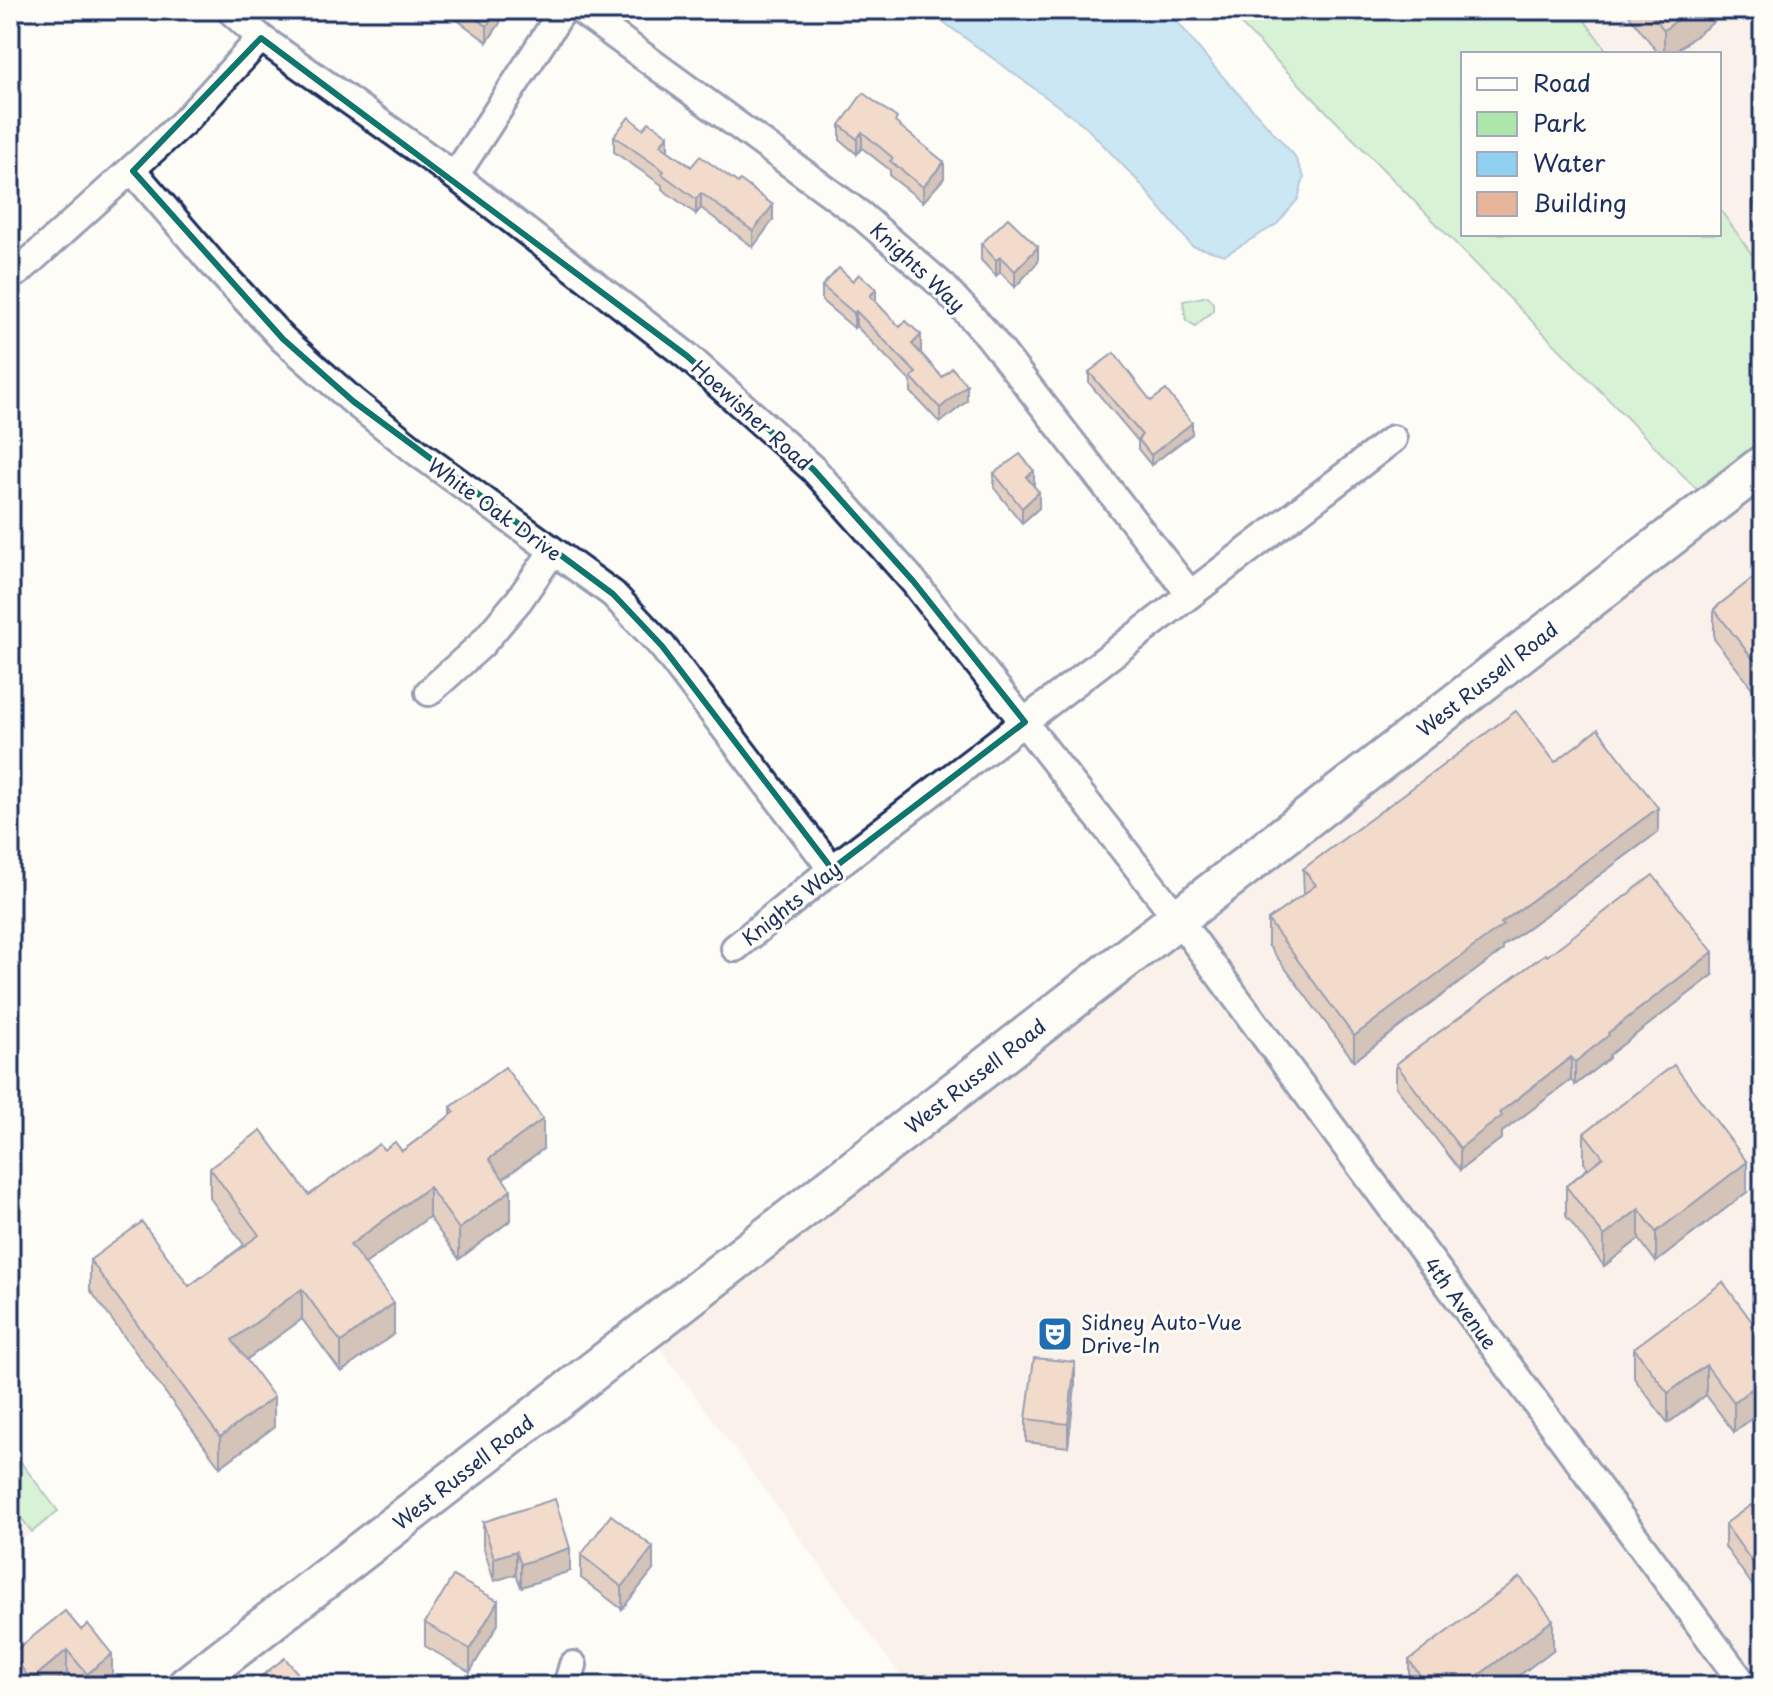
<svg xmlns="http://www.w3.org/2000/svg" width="1773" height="1696" viewBox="0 0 1773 1696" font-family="'Playpen Sans',sans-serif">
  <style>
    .built { fill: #f6e6da }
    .green { fill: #ace6ab; stroke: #648a84; stroke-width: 2 }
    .water { fill: #8fcff0; stroke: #618fb6; stroke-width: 2 }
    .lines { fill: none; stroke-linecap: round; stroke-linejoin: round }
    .street-casing { stroke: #1b2f5e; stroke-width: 32 }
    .secondary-casing { stroke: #1b2f5e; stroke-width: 44 }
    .street { stroke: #fdfcf7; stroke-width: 26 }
    .secondary { stroke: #fdfcf7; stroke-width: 38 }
    .wall { fill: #c69b83; stroke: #1b2f5e; stroke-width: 2 }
    .shaded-wall { fill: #a17e6a; stroke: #1b2f5e; stroke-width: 2 }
    .building { fill: #e6b498; stroke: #1b2f5e; stroke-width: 2 }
    .marked { fill: none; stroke: #0f766e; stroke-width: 6; stroke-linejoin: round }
    .labels { text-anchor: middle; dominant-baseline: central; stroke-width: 6; stroke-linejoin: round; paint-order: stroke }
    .street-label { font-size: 20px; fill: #1b2f5e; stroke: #fdfcf7 }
    .poi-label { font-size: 20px; fill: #1b2f5e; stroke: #fdfcf7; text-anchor: start }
  </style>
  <rect width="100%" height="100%" fill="#fdfcf7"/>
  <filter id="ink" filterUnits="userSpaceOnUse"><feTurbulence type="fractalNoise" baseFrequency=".0125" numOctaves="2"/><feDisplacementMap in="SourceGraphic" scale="16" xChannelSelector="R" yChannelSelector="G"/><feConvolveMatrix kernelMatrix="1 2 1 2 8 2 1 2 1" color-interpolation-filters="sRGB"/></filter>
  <g filter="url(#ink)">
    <g class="built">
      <path d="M1577 10H1763V270L1719 208V54H1609Z"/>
      <path d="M1763 465V1686H908L647 1330Z"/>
      <path d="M10 1503 32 1532 10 1549Z"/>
    </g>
    <g class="green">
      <path d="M1227 10H1577L1609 54H1463V234H1719V208L1763 270V465L1712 505Z"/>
      <path d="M1208 296 1213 303V311L1195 326 1186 320 1183 301Z"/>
      <path d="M10 1448 58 1511 32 1532 10 1503Z"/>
    </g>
    <path class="water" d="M927 10H1168L1214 67 1294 155 1304 177 1298 199 1277 224 1225 255 1192 246 1137 180 1084 125Z"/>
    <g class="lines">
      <defs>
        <g id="street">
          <path d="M230 10 261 38 455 176 687 356 814 470 913 581 1178 919 1745 1686"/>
          <path d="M580 10 862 216 943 286 989 336 1190 594"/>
          <path d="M133 171 212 263 283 339 353 401 417 452 613 594 662 646 832 869"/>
          <path d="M455 176 563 10"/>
          <path d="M18 272 186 120 261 38"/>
          <path d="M429 692 481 645 519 600 553 551"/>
          <path d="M735 948 832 869 1393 439"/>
          <path d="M567 1686 573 1665"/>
        </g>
        <path id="secondary" d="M187 1686 1763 465"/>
      </defs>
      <use href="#street" class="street-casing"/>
      <use href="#secondary" class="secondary-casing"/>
      <use href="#street" class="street"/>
      <use href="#secondary" class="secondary"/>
    </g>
    <g class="wall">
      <path d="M444 10H503L500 14V23L487 42Z"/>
      <path d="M1625 10H1729L1672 54H1659Z"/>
      <path d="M897 124 944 178 923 202 890 176V170L862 148 857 154 840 140V125Z"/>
      <path d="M614 136 668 150V151L773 220 753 247 701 208 696 214 662 189V185L614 152Z"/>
      <path d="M1763 193V237L1753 224V201Z"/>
      <path d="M981 244 1038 262 1015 287 1000 272 996 276 981 260Z"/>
      <path d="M822 286 876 302 921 351 920 352 942 377 967 401 940 423 911 392V382L856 326 854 328 822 301Z"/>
      <path d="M1089 372 1151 401 1192 434 1151 465 1138 449V441L1089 383Z"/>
      <path d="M994 473 1034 486 1039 508 1022 523 994 488Z"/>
      <path d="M1763 570V702L1714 639V609Z"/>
      <path d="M1555 762 1658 832 1503 946V950L1354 1061 1268 945V920L1304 894 1303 869Z"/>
      <path d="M1547 956 1713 975 1609 1055V1058L1575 1085 1571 1080 1502 1132V1138L1460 1170 1396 1087V1064Z"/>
      <path d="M451 1107 543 1149 503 1179 511 1220 459 1259 429 1217 365 1264 394 1334 341 1372 302 1319 246 1360 274 1427 220 1467 90 1290V1260L189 1286 244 1245 210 1198V1168L309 1195 384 1150 402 1151 451 1115Z"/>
      <path d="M1584 1133 1747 1192 1656 1262 1639 1239 1604 1266 1566 1216V1186L1588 1168 1584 1163Z"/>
      <path d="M1763 1337V1410L1734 1432 1706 1395 1668 1423 1634 1378V1348Z"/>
      <path d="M1075 1385 1068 1447 1026 1442V1419Z"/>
      <path d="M483 1522 570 1571 521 1587 516 1574 494 1581 483 1545Z"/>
      <path d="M1763 1522V1600L1725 1547V1524Z"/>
      <path d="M581 1555 653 1570 622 1609 581 1578Z"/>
      <path d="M425 1623 498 1624 470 1672 425 1646Z"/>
      <path d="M81 1630 112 1677 101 1686H78L67 1673 51 1686H18L11 1677V1654Z"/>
      <path d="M1553 1650 1505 1686H1409V1660Z"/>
    </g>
    <g class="shaded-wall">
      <path d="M495 10H503L500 14V23L487 42V26Z"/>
      <path d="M1690 10H1729L1672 54H1664V30Z"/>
      <path d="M862 132V148L857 154V139Z"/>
      <path d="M668 135V150L660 161V145Z"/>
      <path d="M944 162V178L923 202V187Z"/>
      <path d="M701 193V208L696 214V199Z"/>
      <path d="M773 205V220L753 247V231Z"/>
      <path d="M1038 247V262L1015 287V271Z"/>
      <path d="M1000 257V272L996 276V260Z"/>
      <path d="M876 289V305L870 296Z"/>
      <path d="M856 311V326L854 328V313Z"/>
      <path d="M921 335V351L912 359V344Z"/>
      <path d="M967 385V401L940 423V408Z"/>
      <path d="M1192 423V434L1151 465V455Z"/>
      <path d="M1034 471V486L1026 477Z"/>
      <path d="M1039 492V508L1022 523V508Z"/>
      <path d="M1658 808V832L1503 946V950L1354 1061V1036L1501 923Z"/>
      <path d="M1713 952V975L1609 1055V1058L1575 1085V1062L1608 1033Z"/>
      <path d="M1571 1057V1080L1502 1132V1138L1460 1170V1148L1500 1112Z"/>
      <path d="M543 1119V1149L489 1189V1159Z"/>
      <path d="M1747 1162V1192L1656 1262V1232Z"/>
      <path d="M429 1187V1217L350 1275V1245Z"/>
      <path d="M511 1190V1220L459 1259V1229Z"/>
      <path d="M1639 1209V1239L1604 1266V1236Z"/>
      <path d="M302 1289V1319L232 1370V1340Z"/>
      <path d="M394 1303V1334L341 1372V1342Z"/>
      <path d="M1075 1362V1385L1068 1447V1424Z"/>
      <path d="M1706 1365V1395L1668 1423V1393Z"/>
      <path d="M1763 1380V1410L1734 1432V1402Z"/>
      <path d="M274 1397V1427L220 1467V1437Z"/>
      <path d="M653 1547V1570L622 1609V1587Z"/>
      <path d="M570 1548V1571L521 1587V1564Z"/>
      <path d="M516 1551V1574L494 1581V1558Z"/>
      <path d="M498 1601V1624L470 1672V1649Z"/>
      <path d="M1553 1620V1650L1505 1686H1464Z"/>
      <path d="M67 1650V1673L51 1686H31V1680Z"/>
      <path d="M112 1654V1677L101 1686H87V1674Z"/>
    </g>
    <g class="building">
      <path d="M464 10H498L487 26Z"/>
      <path d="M1649 10H1690L1664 30Z"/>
      <path d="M863 93 897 118 895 122 944 162 923 187 890 161 893 158 862 132 857 139 840 125Z"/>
      <path d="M629 117 643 129 649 122 668 135 660 145 691 167 700 156 738 183 740 180 773 205 753 231 701 193 696 199 662 174 664 171 614 136Z"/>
      <path d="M1763 193V214L1753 201Z"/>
      <path d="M1008 218 1038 247 1015 271 1000 257 996 260 981 244Z"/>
      <path d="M839 268 853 281 859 274 876 289 870 296 900 327 906 321 921 335 912 344 942 377 952 368 967 385 940 408 911 377 916 373 856 311 854 313 822 286Z"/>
      <path d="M1114 353 1151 401 1166 390 1192 423 1151 455 1138 439 1142 435 1089 372Z"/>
      <path d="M1020 454 1034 471 1026 477 1039 492 1022 508 994 473Z"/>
      <path d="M1763 570V672L1714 609Z"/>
      <path d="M1516 711 1555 762 1598 729 1658 808 1501 923 1503 925 1354 1036 1268 920 1316 885 1303 869Z"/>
      <path d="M1653 875 1713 952 1608 1033 1609 1035 1575 1062 1571 1057 1500 1112 1502 1116 1460 1148 1396 1064 1545 954 1547 956Z"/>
      <path d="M1674 1065 1747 1162 1656 1232 1639 1209 1604 1236 1566 1186 1603 1157 1584 1133Z"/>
      <path d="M505 1067 543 1119 489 1159 511 1190 459 1229 429 1187 350 1245 394 1303 341 1342 302 1289 232 1340 274 1397 220 1437 90 1260 142 1222 189 1286 259 1235 210 1168 261 1130 309 1195 379 1144 384 1150 395 1142 402 1151 455 1112 451 1107Z"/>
      <path d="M1723 1282 1763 1337V1380L1734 1402 1706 1365 1668 1393 1634 1348Z"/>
      <path d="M1034 1358 1075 1362 1068 1424 1026 1419Z"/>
      <path d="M555 1499 570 1548 521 1564 516 1551 494 1558 483 1522Z"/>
      <path d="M1751 1505 1763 1522V1577L1725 1524Z"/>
      <path d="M611 1515 653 1547 622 1587 581 1555Z"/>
      <path d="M453 1576 498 1601 470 1649 425 1623Z"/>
      <path d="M1520 1577 1553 1620 1464 1686H1428L1409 1660Z"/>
      <path d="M65 1611 81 1630 88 1624 112 1654 87 1674 67 1650 31 1680 11 1654Z"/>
      <path d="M285 1658 308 1686H259L255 1681Z"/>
      <path d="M640 1673 681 1683 680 1686H625L626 1682 637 1685Z"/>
      <path d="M465 1679V1686H422V1680Z"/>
    </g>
  </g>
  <path d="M0 0H1773V1696H0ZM261 38 687 356 814 470 913 581 1025 722 832 869 662 646 613 594 353 401 283 339 133 171Z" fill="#fdfcf7" fill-opacity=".55" fill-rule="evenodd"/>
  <path class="marked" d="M261 38 687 356 814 470 913 581 1025 722 832 869 662 646 613 594 353 401 283 339 133 171Z"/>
  <defs>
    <symbol id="theatre-square" viewBox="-11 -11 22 22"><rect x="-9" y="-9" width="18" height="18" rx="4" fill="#1f6fb2" stroke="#fdfcf7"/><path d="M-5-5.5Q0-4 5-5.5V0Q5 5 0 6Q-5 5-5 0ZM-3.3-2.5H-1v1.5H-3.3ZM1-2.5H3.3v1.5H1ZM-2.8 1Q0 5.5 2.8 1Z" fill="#fff"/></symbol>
  </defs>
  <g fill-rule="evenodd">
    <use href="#theatre-square" x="1035" y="1314" width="40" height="40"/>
  </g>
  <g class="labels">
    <g class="street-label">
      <text transform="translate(918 267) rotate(43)">Knights Way</text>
      <text transform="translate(752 415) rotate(42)">Hoewisher Road</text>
      <text transform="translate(495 509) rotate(36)">White Oak Drive</text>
      <text transform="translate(1487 679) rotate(-38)">West Russell Road</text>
      <text transform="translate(791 903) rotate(-39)">Knights Way</text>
      <text transform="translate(975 1076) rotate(-38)">West Russell Road</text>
      <text transform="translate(1461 1303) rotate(54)">4th Avenue</text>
      <text transform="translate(463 1472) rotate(-38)">West Russell Road</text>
    </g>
    <g class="poi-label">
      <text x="1081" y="1322">Sidney Auto-Vue<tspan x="1081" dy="23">Drive-In</tspan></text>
    </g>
  </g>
  <rect width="1773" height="1696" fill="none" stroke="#fdfcf7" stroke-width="40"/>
  <rect x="20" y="20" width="1733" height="1656" fill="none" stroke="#1b2f5e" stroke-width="3" filter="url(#ink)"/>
  <rect x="1461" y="52" width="260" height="184" fill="#fdfcf7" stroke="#a3aaba" stroke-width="2"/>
  <rect x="1477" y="78" width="40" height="12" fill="#fdfcf7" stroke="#a3aaba" stroke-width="2"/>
  <text x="1533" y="92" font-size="24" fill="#1b2f5e">Road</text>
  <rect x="1477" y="112" width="40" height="24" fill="#ace6ab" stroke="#a3aaba" stroke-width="2"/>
  <text x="1533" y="132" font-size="24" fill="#1b2f5e">Park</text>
  <rect x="1477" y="152" width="40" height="24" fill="#8fcff0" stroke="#a3aaba" stroke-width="2"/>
  <text x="1533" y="172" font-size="24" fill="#1b2f5e">Water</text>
  <rect x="1477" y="192" width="40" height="24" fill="#e6b498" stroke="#a3aaba" stroke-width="2"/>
  <text x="1533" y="212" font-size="24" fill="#1b2f5e">Building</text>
</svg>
